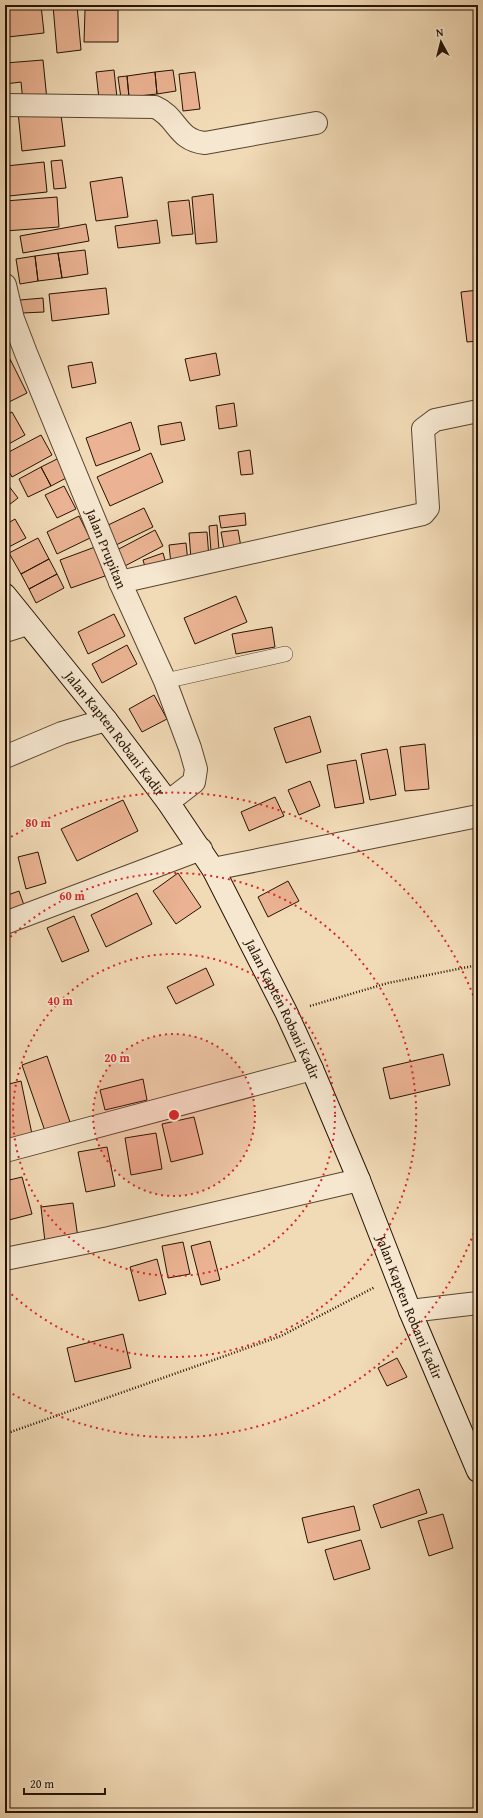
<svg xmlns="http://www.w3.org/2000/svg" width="483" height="1818" font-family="'Gentium Book Plus',serif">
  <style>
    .building { fill: #ebb393; stroke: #251302 }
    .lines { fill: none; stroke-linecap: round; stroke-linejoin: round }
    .service-casing { stroke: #58452f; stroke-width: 16 }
    .minor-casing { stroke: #58452f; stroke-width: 24 }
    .secondary-casing { stroke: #251302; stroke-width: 24 }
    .path { stroke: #251302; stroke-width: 2.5; stroke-dasharray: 1 2; stroke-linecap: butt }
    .service { stroke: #f6e7d0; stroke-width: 15 }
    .minor { stroke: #f6e7d0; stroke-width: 22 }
    .secondary { stroke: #f6e7d0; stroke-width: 22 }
    .ring { fill: none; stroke: #d62828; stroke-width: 2; stroke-dasharray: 2 4 }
    .labels { text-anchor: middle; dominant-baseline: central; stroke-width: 3.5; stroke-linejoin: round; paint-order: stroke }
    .street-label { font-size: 14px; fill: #251302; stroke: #f6e7d0 }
    .centre { fill: #d62828; stroke: #f6e7d0; stroke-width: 2 }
    .ring-label { font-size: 12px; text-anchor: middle; font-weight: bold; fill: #d62828; stroke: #f6e7d0; stroke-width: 3.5; stroke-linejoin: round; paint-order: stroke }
  </style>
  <rect width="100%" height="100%" fill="#f1dab6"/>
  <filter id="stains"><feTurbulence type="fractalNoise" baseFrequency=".005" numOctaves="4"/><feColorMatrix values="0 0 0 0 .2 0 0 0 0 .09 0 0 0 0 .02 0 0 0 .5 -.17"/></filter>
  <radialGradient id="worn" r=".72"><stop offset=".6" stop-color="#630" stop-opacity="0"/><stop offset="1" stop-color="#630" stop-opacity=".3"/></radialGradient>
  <!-- building -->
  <path class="building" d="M41 5 44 33 8 37 6 8Z
    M53 5H77L81 50 57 53Z
    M85 10H118V42H84Z
    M43 60 47 100 23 102 21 82 5 84V63Z
    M114 70 117 98 99 99 96 72Z
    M173 70 176 91 157 94 155 72Z
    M155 72 157 94 129 97 127 76Z
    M195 72 200 109 183 111 179 74Z
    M127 76 129 97 121 98 118 77Z
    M60 107 65 146 22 151 18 112Z
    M62 160 66 188 54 189 51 161Z
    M44 162 47 192 9 196 6 166Z
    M122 177 128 217 96 221 90 182Z
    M213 194 217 242 196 244 192 197Z
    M57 197 59 227 5 231V201Z
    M189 200 193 234 172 236 168 202Z
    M157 220 160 243 118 248 115 226Z
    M86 224 89 241 23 253 20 236Z
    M85 250 88 274 62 278 58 253Z
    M58 253 62 278 38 281 35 256Z
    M35 256 38 281 20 284 16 259Z
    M106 288 109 314 52 321 49 294Z
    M478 290V341L467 342 461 292Z
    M43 298 44 312 22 313 20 300Z
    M5 349 11 361 5 364Z
    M216 353 220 375 190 381 185 359Z
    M11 361 27 393 5 404V364Z
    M92 362 96 383 72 388 68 366Z
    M234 403 237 426 219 429 216 406Z
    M12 412 25 435 5 446V416Z
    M131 422 140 450 96 466 86 438Z
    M181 422 185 440 161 445 158 426Z
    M41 435 52 455 12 477 5 464V454Z
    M250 450 253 474 241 475 238 452Z
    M151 453 163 482 110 506 97 477Z
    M59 458 68 477 51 486 41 467Z
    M41 467 51 486 28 497 19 479Z
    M5 481 18 498 5 508Z
    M64 486 76 509 57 518 45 495Z
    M144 508 153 527 116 545 106 526Z
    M245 513 246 525 221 528 219 516Z
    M79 516 90 538 57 554 47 532Z
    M15 519 26 538 5 549V525Z
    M217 525 219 550 211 551 209 526Z
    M155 530 163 546 123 567 115 551Z
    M238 530 241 547 224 549 221 532Z
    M207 532 209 558 191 559 189 533Z
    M38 538 49 559 21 574 9 553Z
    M186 543 188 562 171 564 169 545Z
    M95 547 105 576 71 588 60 560Z
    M163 553 167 567 147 574 143 560Z
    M49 559 57 574 29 589 21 574Z
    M57 574 64 588 36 603 29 589Z
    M236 596 247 622 195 644 184 618Z
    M114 614 125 636 88 654 78 632Z
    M272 627 275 647 236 654 232 634Z
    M127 645 137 664 102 683 92 664Z
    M154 695 167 719 142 732 129 709Z
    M310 716 321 752 286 763 274 728Z
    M425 744 429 789 405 791 400 747Z
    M387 749 396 795 370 800 361 754Z
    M356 760 364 803 335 808 327 765Z
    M310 781 320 806 299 815 288 790Z
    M275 797 284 816 249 831 241 812Z
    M123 800 138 831 77 861 61 829Z
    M38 852 46 883 26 889 18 857Z
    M178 873 201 907 176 924 153 891Z
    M288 881 299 901 268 917 258 897Z
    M19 891 25 908 5 916V896Z
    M137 893 152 924 106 947 91 915Z
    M74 916 89 951 62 962 47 928Z
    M206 968 214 985 176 1004 167 987Z
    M443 1054 450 1085 390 1099 383 1068Z
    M47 1056 70 1122 45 1131 22 1065Z
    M143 1079 147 1100 105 1110 100 1090Z
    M21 1081 33 1139 5 1145V1085Z
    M194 1117 203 1154 171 1162 162 1124Z
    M156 1133 162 1169 131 1175 125 1138Z
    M107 1147 115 1186 86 1192 78 1152Z
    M22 1177 32 1214 5 1221V1181Z
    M73 1203 78 1238 45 1242 41 1207Z
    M210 1241 220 1280 201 1285 191 1246Z
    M183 1242 190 1274 168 1278 162 1246Z
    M157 1259 166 1294 139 1301 130 1267Z
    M123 1334 131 1368 75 1382 67 1348Z
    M397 1358 407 1377 387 1386 378 1368Z
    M419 1489 427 1513 381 1528 373 1505Z
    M354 1506 360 1530 308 1543 302 1518Z
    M443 1514 453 1548 429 1556 418 1521Z
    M361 1540 370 1569 334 1580 325 1550Z"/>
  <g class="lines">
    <defs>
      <path id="service" d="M165 681 285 654"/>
      <g id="minor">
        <path d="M5 105 155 107C178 117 176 140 205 143L316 123"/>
        <path id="s1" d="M5 285 13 319 26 353 120 582 165 681 190 748 196 769 194 782 168 802"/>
        <path d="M120 582 423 514 428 508 423 429 435 420 478 411"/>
        <path d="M5 631 27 624"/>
        <path d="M5 757 62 733 106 720"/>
        <path d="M213 869 478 816"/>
        <path d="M5 923 201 849"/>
        <path d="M5 1151 312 1069"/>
        <path d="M5 1259 109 1238 359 1180"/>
        <path d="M410 1311 478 1303"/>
      </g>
      <g id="secondary">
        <path id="s2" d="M5 595 106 720 168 802 213 869 286 1012 312 1069 359 1180 410 1311 478 1471"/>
      </g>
    </defs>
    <!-- service casing -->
    <use href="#service" class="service-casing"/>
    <!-- minor casing -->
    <use href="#minor" class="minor-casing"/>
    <!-- secondary casing -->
    <use href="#secondary" class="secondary-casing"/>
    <!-- path -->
    <path class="path" d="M310 1006 388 983 478 965
      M5 1434 281 1336 375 1287"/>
    <!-- service -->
    <use href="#service" class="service"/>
    <!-- minor -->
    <use href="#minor" class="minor"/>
    <!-- secondary -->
    <use href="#secondary" class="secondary"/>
  </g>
  <!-- distance rings -->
  <circle cx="174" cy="1115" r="81" fill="#d62828" fill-opacity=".12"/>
  <g class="ring">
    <circle cx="174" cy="1115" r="81"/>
    <circle cx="174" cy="1115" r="161"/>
    <path d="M6 941A242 242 0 1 1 6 1289"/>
    <path d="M478 1222A322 322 0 0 1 6 1390M6 840A322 322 0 0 1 478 1008"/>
  </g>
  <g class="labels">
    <!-- street labels -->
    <g class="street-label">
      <text stroke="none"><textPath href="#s1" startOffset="283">Jalan Prupitan</textPath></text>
      <text stroke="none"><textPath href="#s2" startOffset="177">Jalan Kapten Robani Kadir</textPath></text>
      <text stroke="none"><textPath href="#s2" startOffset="501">Jalan Kapten Robani Kadir</textPath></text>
      <text stroke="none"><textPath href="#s2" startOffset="825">Jalan Kapten Robani Kadir</textPath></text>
    </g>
  </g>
  <circle cx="174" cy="1115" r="6" class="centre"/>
  <g class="ring-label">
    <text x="38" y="827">80 m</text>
    <text x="72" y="900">60 m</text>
    <text x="60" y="1005">40 m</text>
    <text x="117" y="1062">20 m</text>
  </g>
  <!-- margin -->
  <rect width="483" height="1818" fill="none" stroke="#f1dab6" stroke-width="20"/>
  <rect x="6" y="6" width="471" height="1806" fill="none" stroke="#251302" stroke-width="2"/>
  <rect x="10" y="10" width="463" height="1798" fill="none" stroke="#251302"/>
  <!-- north arrow -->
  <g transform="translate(441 42) rotate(353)" stroke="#f6e7d0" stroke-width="3" paint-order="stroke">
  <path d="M0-3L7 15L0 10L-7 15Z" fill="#251302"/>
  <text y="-6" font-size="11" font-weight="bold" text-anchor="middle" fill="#251302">N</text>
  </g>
  <!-- scale -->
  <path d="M24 1788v6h81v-6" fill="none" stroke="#251302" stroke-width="2"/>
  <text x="30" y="1788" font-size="12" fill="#251302" stroke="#f6e7d0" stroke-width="3" paint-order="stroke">20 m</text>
  <rect width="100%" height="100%" filter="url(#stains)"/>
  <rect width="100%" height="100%" fill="url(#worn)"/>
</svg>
